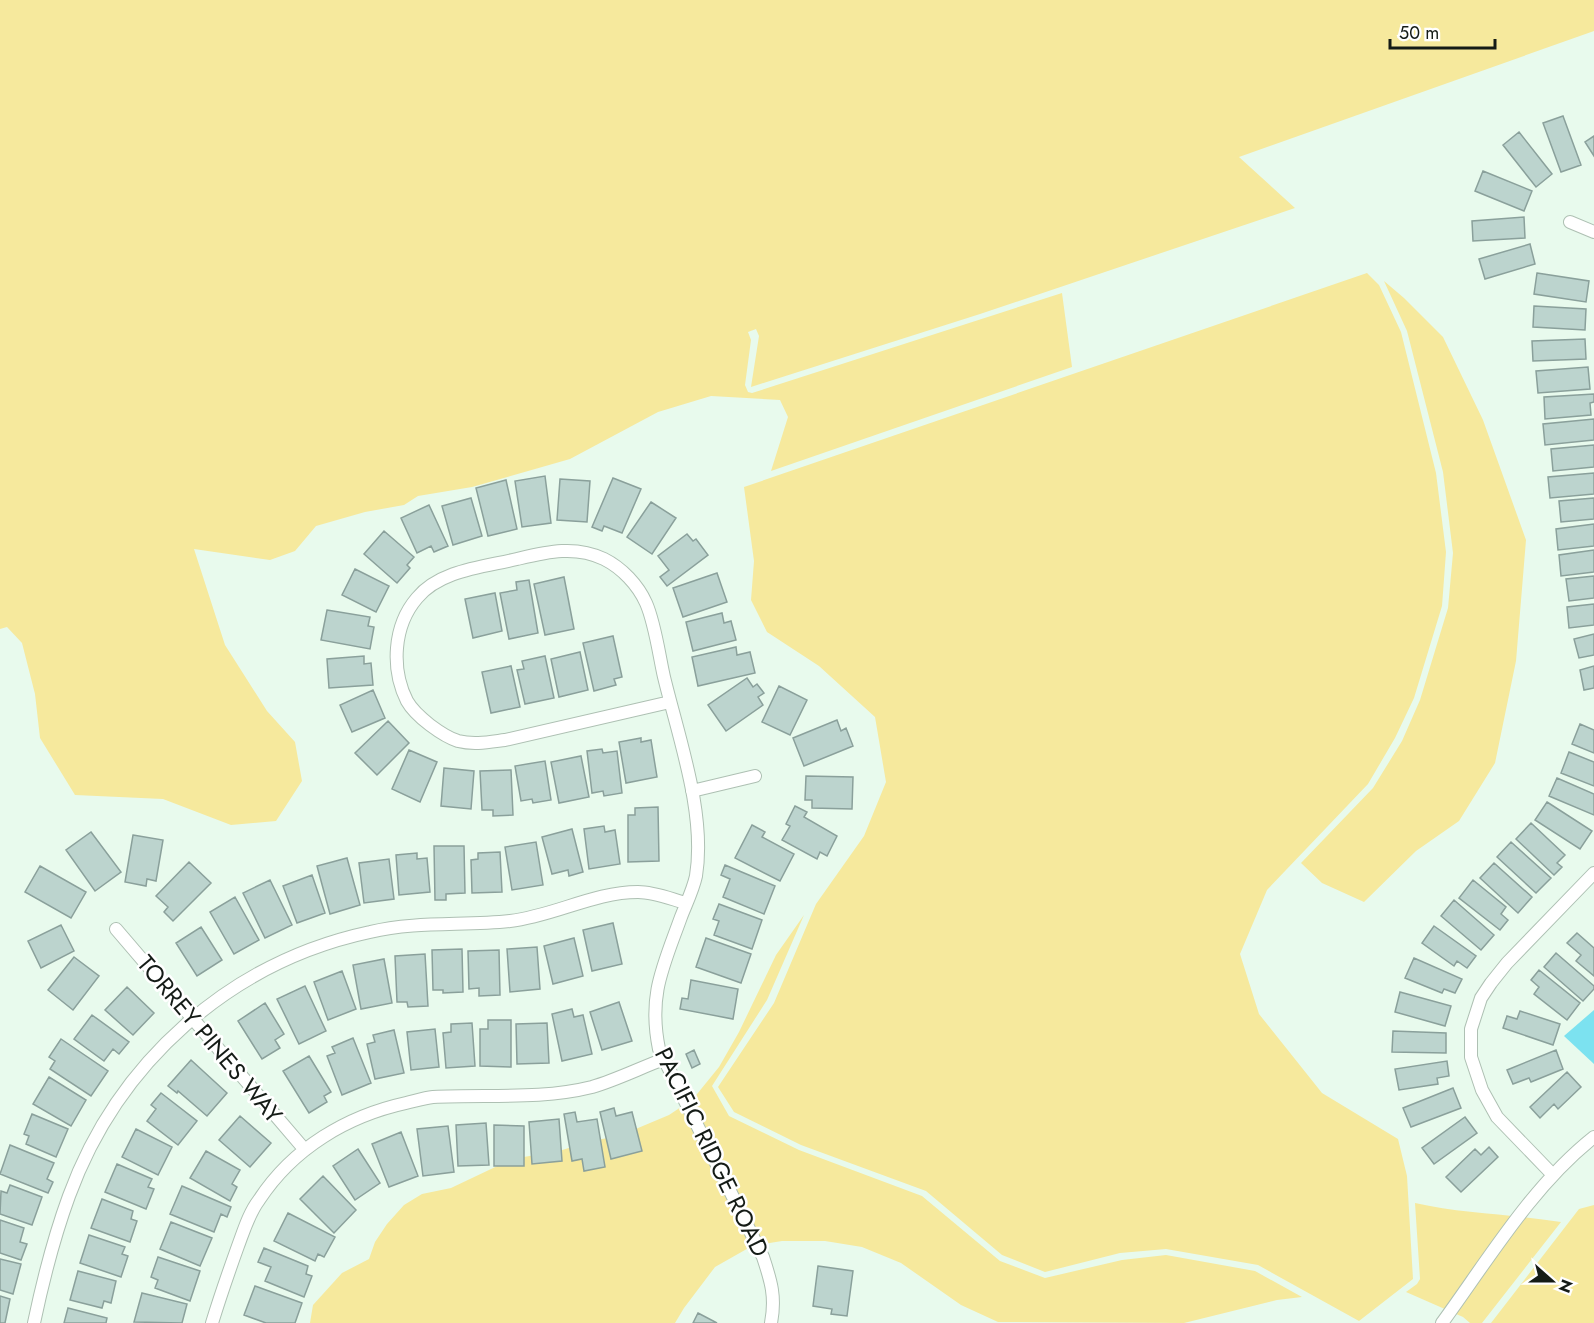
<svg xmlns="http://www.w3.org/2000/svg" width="1594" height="1323" font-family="Jost,sans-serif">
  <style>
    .green { fill: #f6e99d }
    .water { fill: #7ce2f0 }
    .building { fill: #bcd4ce; stroke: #8aa09b; stroke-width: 1.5 }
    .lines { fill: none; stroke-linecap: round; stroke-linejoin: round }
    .minor-casing { stroke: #aec0b3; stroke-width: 14 }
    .minor { stroke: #fff; stroke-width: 12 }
    .labels { text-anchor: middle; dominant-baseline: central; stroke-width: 5; stroke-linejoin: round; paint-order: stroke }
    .street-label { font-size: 24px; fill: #141b16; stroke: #fff }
  </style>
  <rect width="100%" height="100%" fill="#e8faed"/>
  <!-- green -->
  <path class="green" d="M0 0H1594V31L1239 157 1295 208 980 314 751 387 759 336 756 329 748 332 751 340 745 385 748 392 752 393 1062 293 1072 367 771 471 788 417 780 400 711 396 658 412 570 459 472 487 418 496 404 505 365 512 316 526 295 551 270 560 194 549 225 645 267 711 295 742 302 781 276 821 231 825 163 799 75 795 40 738 35 694 22 643 7 627 0 629Z
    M1367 273 1379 285 1401 332 1436 473 1446 552 1442 606 1414 698 1395 738 1368 784 1267 890 1240 954 1259 1014 1322 1093 1398 1139 1407 1176 1413 1279 1359 1321 1258 1265 1166 1249 1120 1253 1045 1272 1002 1255 926 1191 801 1145 734 1112 718 1087 774 1003 816 904 864 836 886 782 875 717 819 666 767 632 751 600 754 561 744 487Z
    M1384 281 1404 298 1443 337 1483 420 1526 540 1516 661 1495 763 1459 821 1416 851 1364 902 1322 883 1301 863 1373 788 1402 741 1420 700 1448 608 1453 553 1443 472 1407 331Z
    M804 915 767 1000 712 1086 729 1116 799 1150 922 1196 1000 1261 1045 1278 1122 1260 1166 1255 1255 1271 1302 1297 1277 1300 1184 1323 998 1322 961 1305 901 1263 862 1247 825 1241H782L752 1246 715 1267 684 1308 675 1323H310L313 1305 342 1273 369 1259 375 1242 387 1224 404 1205 422 1194 451 1188 512 1159 559 1151 591 1141 619 1136 669 1115 693 1099 719 1067 739 1032 776 955Z
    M1415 1203C1463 1214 1513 1214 1561 1222L1482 1323H1470L1463 1317 1406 1292 1417 1284 1420 1279Z
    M1594 1205V1323H1491L1579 1209Z"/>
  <!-- water -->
  <path class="water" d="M1594 1010V1064L1564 1036Z"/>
  <!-- building -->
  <path class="building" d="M1563 116 1581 165 1561 172 1543 123Z
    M1519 132 1552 174 1536 187 1503 145Z
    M1594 136V156L1585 142Z
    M1483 171 1532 191 1524 211 1475 191Z
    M1524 217 1525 238 1473 241 1472 221Z
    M1530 244 1535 264 1485 279 1479 259Z
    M1537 273 1589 281 1586 302 1534 294Z
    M1534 306 1586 309 1585 330 1533 327Z
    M1585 339 1586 359 1533 361 1532 341Z
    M1588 367 1590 389 1538 393 1536 371Z
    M1594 394V402L1590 403 1591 415 1545 419 1544 397Z
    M1594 419V440L1545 445 1543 424Z
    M1594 445V467L1553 471 1551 449Z
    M1594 473V494L1550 498 1548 477Z
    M545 476 551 523 522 527 515 481Z
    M613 478 641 489 622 533 604 526 602 531 592 527Z
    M560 479 590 481 587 522 557 520Z
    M506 480 517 529 488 536 476 488Z
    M471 498 482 536 453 545 442 506Z
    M1594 498V519L1561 522 1559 501Z
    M651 502 676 518 652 554 627 537Z
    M429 505 448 546 434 552 431 546 417 553 401 518Z
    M1594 524V546L1558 550 1556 529Z
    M384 531 414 557 407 565 410 568 397 583 364 554Z
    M687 534 693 541 696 539 708 555 667 586 660 577 669 570 658 556Z
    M1594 550V572L1561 576 1559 555Z
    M355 569 389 586 376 612 342 595Z
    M717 573 727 602 683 617 673 588Z
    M1594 576V598L1569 601 1566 579Z
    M564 577 574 629 545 635 534 584Z
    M529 580 538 633 509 639 500 593 517 590 516 582Z
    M495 593 502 631 473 638 465 599Z
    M1594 604V625L1569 628 1567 607Z
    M327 610 370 617 368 626 374 627 370 649 321 640Z
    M722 613 724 623 731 621 736 640 693 651 686 622Z
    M1594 634V655L1579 658 1574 639Z
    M613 636 622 677 614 679 616 685 594 691 583 643Z
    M736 647 737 655 750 652 755 673 698 686 692 657Z
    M580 652 588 690 559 697 551 659Z
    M364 656V664L371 663 373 685 329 688 327 659Z
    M545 656 554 698 525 704 517 670 524 669 522 661Z
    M511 666 520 707 491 713 482 672Z
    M1594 666V688L1584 690 1580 670Z
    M747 678 753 687 757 684 764 693 758 697 763 705 726 731 708 705Z
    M779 686 807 700 790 735 762 722Z
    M373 690 385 718 352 732 340 705Z
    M837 720 841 731 846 728 853 746 804 766 793 738Z
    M388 721 409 743 377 775 355 753Z
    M1580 724 1594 730V753L1572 744Z
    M641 738V742L651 740 657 777 626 783 619 742Z
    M602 749 603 753 617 751 622 793 604 796 603 791 592 793 587 751Z
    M409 750 437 762 420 802 392 789Z
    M1569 752 1594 762V786L1561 773Z
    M581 756 589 797 559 803 551 762Z
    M545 761 551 800 533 803 532 799 521 801 515 766Z
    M444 768 474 771 471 809 441 806Z
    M511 770 513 815 493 816V810H482L480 771Z
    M806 776 853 777 852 809 812 808V800H805Z
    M1557 778 1594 794V815L1549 796Z
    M1547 802 1592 831 1580 849 1535 820Z
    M795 806 807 812 804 817 837 836 827 856 820 852 817 859 782 840 790 826 786 824Z
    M658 807 659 861 628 862V815H635V808Z
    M1531 823 1565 855 1557 863 1562 867 1554 875 1516 839Z
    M752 825 765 832 762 837 794 854 780 881 735 858Z
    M604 826 605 832 615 830 620 864 589 869 584 829Z
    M572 829 583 872 569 876 568 870 552 874 542 837Z
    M91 832 121 872 95 891 66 850Z
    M133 835 163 840 156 881 147 879 146 886 125 882Z
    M536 842 543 885 512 890 505 847Z
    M1511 842 1551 878 1536 893 1497 857Z
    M434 846H464L465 893 446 894V900H435Z
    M500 852 502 892 472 893 471 860 478 859V853Z
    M417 853V859L427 858 430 892 399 895 396 855Z
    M347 858 360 905 330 914 317 866Z
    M389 859 394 899 364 903 359 863Z
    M189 862 211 883 173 921 164 912 168 907 156 896Z
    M1494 863 1532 897 1518 913 1480 878Z
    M725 865 775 886 764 914 723 897 730 879 721 875Z
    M40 866 86 892 71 918 25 892Z
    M312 875 325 913 297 923 283 886Z
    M270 880 292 925 265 938 243 893Z
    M1473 880 1506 907 1501 914 1508 920 1500 930 1459 898Z
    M235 897 259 940 234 954 210 912Z
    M1454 900 1494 935 1481 950 1441 916Z
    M719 904 762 920 752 949 714 935 719 921 713 919Z
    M613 923 622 964 592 971 583 930Z
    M61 925 74 951 41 968 28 941Z
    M1434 926 1476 956 1467 968 1457 961 1454 966 1422 943Z
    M201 927 222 960 197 976 176 943Z
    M1577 933 1594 948V976L1576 961 1581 955 1567 943Z
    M574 938 583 976 553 984 544 946Z
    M706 938 751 954 741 983 696 967Z
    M537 947 540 989 510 992 507 949Z
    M462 949 463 992 443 993V990H433L432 950Z
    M499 950 500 995 479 996V988L469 989 468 951Z
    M1556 953 1594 986V989L1583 1001 1544 967Z
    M425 954 428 1006 408 1007 407 1002H397L395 956Z
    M74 957 99 976 73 1010 48 990Z
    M1414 958 1462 979 1455 993 1444 989 1442 993 1405 978Z
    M384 959 392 1003 361 1009 353 965Z
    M1539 970 1580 1003 1567 1020 1534 994 1539 987 1531 980Z
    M342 971 356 1009 328 1020 314 982Z
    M691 980 738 989 733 1019 680 1009 682 998 688 999Z
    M305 986 326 1031 299 1044 277 999Z
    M127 987 154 1013 133 1035 105 1010Z
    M1400 992 1451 1006 1445 1026 1395 1012Z
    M619 1002 632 1041 602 1050 590 1012Z
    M265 1003 284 1034 275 1040 280 1048 262 1059 238 1021Z
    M572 1009 574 1017 583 1015 592 1054 562 1061 552 1014Z
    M1520 1011 1560 1024 1553 1045 1503 1028 1507 1016 1517 1019Z
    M92 1015 129 1042 119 1054 113 1049 104 1061 74 1039Z
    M488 1020H511V1067L480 1066V1029H488Z
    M472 1023 475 1066 446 1068 443 1033 451 1032V1024Z
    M547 1023 549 1063 517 1064 516 1024Z
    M435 1029 439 1067 411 1070 407 1032Z
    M394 1030 404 1073 375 1079 367 1044 375 1042 373 1035Z
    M1393 1031 1446 1033V1053L1392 1052Z
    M353 1038 371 1083 342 1095 327 1056 335 1053 332 1047Z
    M61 1039 108 1071 91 1096 50 1069 55 1061 49 1057Z
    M694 1050 700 1064 692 1068 686 1054Z
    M1556 1050 1563 1069 1531 1082 1529 1078 1513 1084 1507 1070Z
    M309 1056 331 1092 324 1096 327 1102 309 1113 283 1071Z
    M191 1060 227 1093 207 1116 178 1091 177 1093 168 1086Z
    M1447 1061 1449 1076 1437 1078 1438 1084 1399 1090 1395 1069Z
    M1567 1072 1581 1087 1558 1109 1554 1104 1540 1118 1530 1107Z
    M49 1077 86 1100 71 1126 33 1104Z
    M1453 1088 1461 1108 1411 1127 1403 1108Z
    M161 1093 197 1121 178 1145 147 1121 156 1109 151 1105Z
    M614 1108 616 1116 632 1112 642 1151 611 1159 600 1112Z
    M575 1112 577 1122 597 1119 605 1167 584 1171 582 1159 572 1161 564 1114Z
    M32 1114 68 1129 56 1157 26 1144 29 1136 24 1134Z
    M240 1116 271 1143 250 1167 219 1140Z
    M1465 1117 1477 1133 1434 1164 1422 1148Z
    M559 1119 562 1161 532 1164 529 1122Z
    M486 1123 489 1165 458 1166 456 1125Z
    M494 1125 524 1126V1166H494Z
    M448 1126 454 1172 423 1176 417 1129Z
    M136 1129 172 1147 158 1175 122 1157Z
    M401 1132 418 1176 389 1187 372 1144Z
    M10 1145 54 1163 47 1179 53 1182 48 1193 0 1174Z
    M1489 1147 1498 1157 1461 1192 1446 1177 1475 1149 1481 1155Z
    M358 1149 380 1183 355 1200 333 1166Z
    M206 1151 240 1170 232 1184 237 1187 230 1201 190 1178Z
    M117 1164 152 1179 148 1187 154 1189 146 1209 105 1192Z
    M323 1176 356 1210 334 1233 300 1199Z
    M10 1185 42 1197 32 1225 0 1214 1 1191 7 1193Z
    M182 1186 231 1207 227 1217 221 1214 214 1232 170 1214Z
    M102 1199 133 1211 131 1219 137 1221 130 1242 91 1228Z
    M288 1213 335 1237 324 1257 318 1254 315 1261 274 1241Z
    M0 1220 24 1228 20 1242 27 1244 21 1260 0 1253Z
    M171 1222 212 1238 200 1266 160 1249Z
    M89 1235 125 1247 122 1254 128 1256 121 1277 80 1263Z
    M264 1248 308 1266 306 1274 312 1276 304 1297 265 1281 271 1267 258 1262Z
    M158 1257 200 1271 190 1301 155 1288 158 1280 151 1277Z
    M0 1259 21 1264 13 1294 0 1290Z
    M818 1266 853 1271 847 1316 831 1314 832 1309 813 1306Z
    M78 1271 116 1281 111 1303 104 1301 102 1308 70 1300Z
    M255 1286 302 1303 295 1323H266L244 1315Z
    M142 1293 187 1304 182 1323 134 1322Z
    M0 1296 10 1299 5 1323H0Z
    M68 1308 107 1318 106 1323H64Z
    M698 1313 717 1323H693Z"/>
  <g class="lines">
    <defs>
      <path id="minor" d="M1570 222 1594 232
        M670 702 505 740C489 742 474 745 458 741 448 738 438 731 430 725 421 718 412 710 407 701 391 669 393 626 417 598 440 570 484 567 517 559 547 552 575 545 604 559 622 568 638 585 646 603 655 623 659 655 664 677 679 739 706 814 696 876 693 890 686 904 681 917 663 967 648 995 659 1049L763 1257C771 1281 776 1297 771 1323
        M692 791 755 776
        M116 929 305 1150
        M1553 1175 1497 1117 1482 1090 1471 1057V1029L1481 998 1491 983 1507 963 1594 873
        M34 1323C43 1280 54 1237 69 1196 118 1062 230 962 370 932 416 921 463 926 510 921 554 916 594 892 638 892 654 892 671 899 686 903
        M212 1323C220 1297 229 1271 238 1246 244 1230 249 1213 259 1200 293 1148 347 1116 406 1103 415 1101 424 1098 433 1097 486 1094 540 1100 592 1087 616 1080 640 1068 664 1059
        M1442 1323C1488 1260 1532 1186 1594 1137"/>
    </defs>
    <!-- minor casing -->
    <use href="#minor" class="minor-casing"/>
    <!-- minor -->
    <use href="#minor" class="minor"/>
  </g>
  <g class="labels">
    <!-- street labels -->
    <g class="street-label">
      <text transform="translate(210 1039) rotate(50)">TORREY PINES WAY</text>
      <text transform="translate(712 1152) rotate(64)">PACIFIC RIDGE ROAD</text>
    </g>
  </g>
  <!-- north arrow -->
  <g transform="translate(1552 1281) rotate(111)" stroke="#ffffff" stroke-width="4.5" paint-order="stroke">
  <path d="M0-4.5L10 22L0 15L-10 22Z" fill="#141b16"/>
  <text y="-9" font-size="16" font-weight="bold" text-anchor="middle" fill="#141b16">N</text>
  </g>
  <!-- scale -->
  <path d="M1390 39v9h105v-9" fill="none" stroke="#141b16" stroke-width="3"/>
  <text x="1399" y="39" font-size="18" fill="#141b16" stroke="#ffffff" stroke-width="4.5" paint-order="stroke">50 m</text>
</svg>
